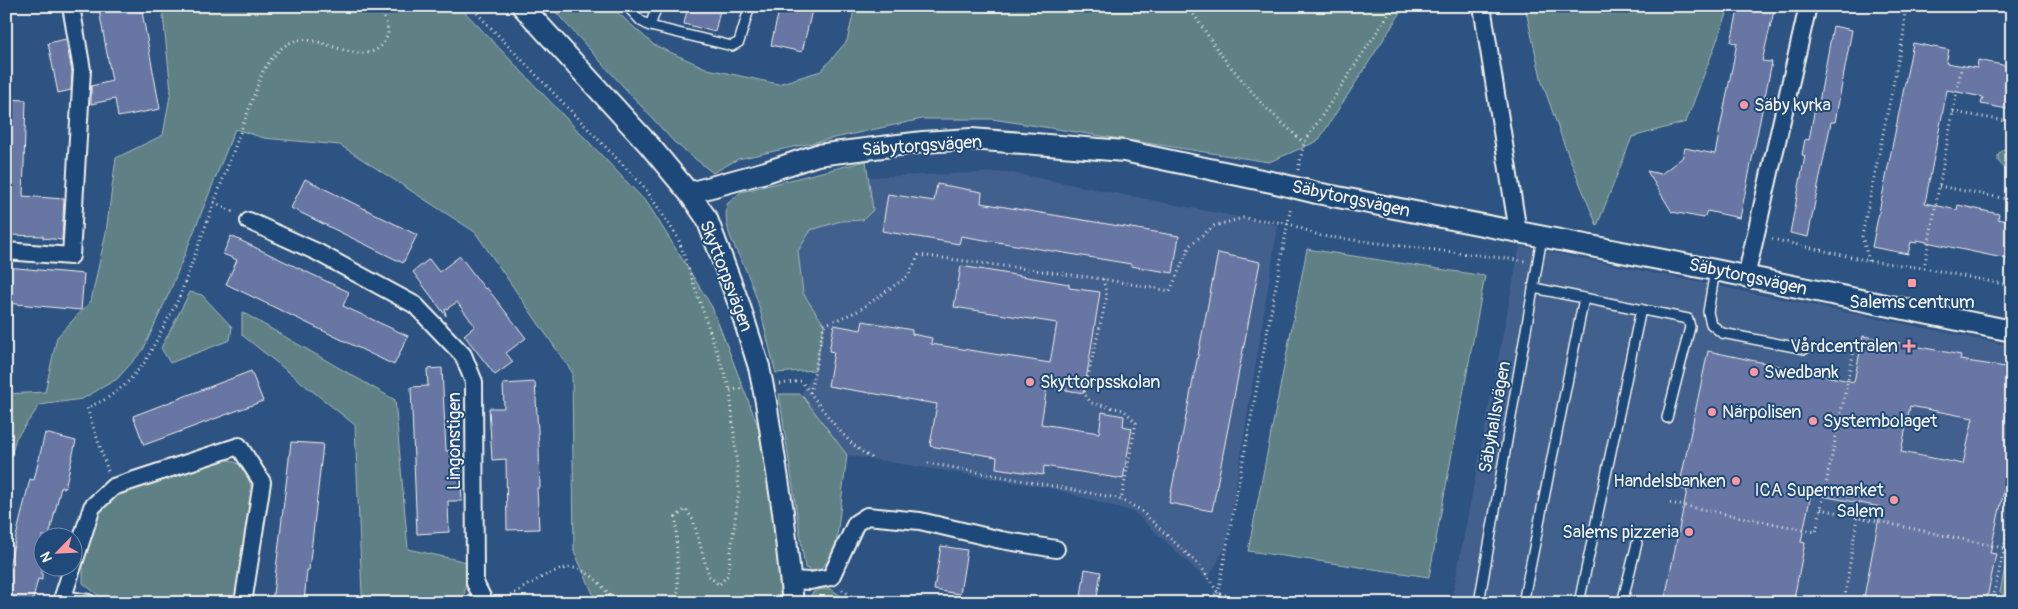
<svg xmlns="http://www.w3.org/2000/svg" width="2018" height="609" font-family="Pangolin,sans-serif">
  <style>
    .built { fill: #42618e }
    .green { fill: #5e8186; stroke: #a9b9b7 }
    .building { fill: #6776a4; stroke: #f4f1e8; fill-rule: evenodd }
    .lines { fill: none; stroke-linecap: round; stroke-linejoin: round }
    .service-casing { stroke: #f4f1e8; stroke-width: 12 }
    .minor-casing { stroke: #f4f1e8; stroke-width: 20 }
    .tertiary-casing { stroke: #f4f1e8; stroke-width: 24 }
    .path { stroke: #f4f1e8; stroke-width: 3; stroke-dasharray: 1 4; stroke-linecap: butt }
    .service { stroke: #1f4a7a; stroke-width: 9 }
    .minor { stroke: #1f4a7a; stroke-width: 16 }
    .tertiary { stroke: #1f4a7a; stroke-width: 20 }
    .tertiary-bridge-casing { stroke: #f4f1e8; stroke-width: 24; stroke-linecap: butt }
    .tertiary-bridge { stroke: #1f4a7a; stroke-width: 20 }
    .poi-dot { fill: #ff9aa2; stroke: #1f4a7a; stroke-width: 2 }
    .labels { text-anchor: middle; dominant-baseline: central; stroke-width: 4; stroke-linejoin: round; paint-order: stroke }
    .poi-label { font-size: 18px; fill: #f4f1e8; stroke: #1f4a7a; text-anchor: start }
    .street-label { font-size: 18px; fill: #f4f1e8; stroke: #1f4a7a }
  </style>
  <rect width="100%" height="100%" fill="#2d5382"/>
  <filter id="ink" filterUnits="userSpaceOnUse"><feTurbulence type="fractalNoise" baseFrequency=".02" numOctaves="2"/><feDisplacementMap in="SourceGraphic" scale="10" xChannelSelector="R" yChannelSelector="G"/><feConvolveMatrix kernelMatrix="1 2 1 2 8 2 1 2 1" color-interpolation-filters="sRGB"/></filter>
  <g filter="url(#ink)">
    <!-- built -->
    <path class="built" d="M1007 172 1278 225 1226 547 1207 580 1134 512 1051 488 847 455 801 394 815 370 824 325 803 293 798 251 811 230 841 221 864 220 873 210 868 177Z
      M1520 246 2012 346V535L1998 603H1451Z"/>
    <!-- green -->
    <path class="green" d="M162 6H459L648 204 712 307 758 426 774 524 781 603H597L574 551 572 372 475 232 340 145 264 138 235 129 170 291 143 350 117 379 82 399 40 405 16 438 6 473V394L45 392 57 337 91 301 106 232 116 158 163 135 171 90Z
      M550 6H614L618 13 654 45 708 69 778 84 821 71 847 41 855 6H1405L1318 141 1269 162 992 119H922L738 159 713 173 674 142Z
      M1526 6H1730L1686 122 1632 137 1597 226 1564 144 1542 82 1526 11Z
      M2005 148H2012L2011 169H2005L1998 161V155Z
      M866 161 873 210 863 220 841 221 811 230 798 251 803 293 824 325 815 370 776 373C767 342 762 309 750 280 740 253 722 234 727 204L741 192Z
      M1307 249 1485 276 1429 577 1248 551Z
      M190 292 202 295 232 327 230 340 170 363 161 348Z
      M242 312 395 400 408 549 467 562 465 592 460 603H352L362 595 355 425 242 335Z
      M779 394H801L847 455 835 553 817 573 805 568Z
      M216 459C241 459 246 468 252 490L238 595 234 603H140L100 597 83 583V566L100 507 116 496Z
      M2012 535V601L2000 592Z
      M820 589H831L851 603H808L812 593Z"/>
    <!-- building -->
    <path class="building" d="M119 6H141L160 109 118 117 115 99 91 104V86L112 81 99 10Z
      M688 6H721L715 32 684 24Z
      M780 6H813L802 52 771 45Z
      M1739 6 1774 11 1762 61 1772 62 1740 218 1707 211 1704 218 1672 212 1647 171 1661 174 1682 158 1685 148 1715 154 1737 43 1731 42Z
      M1833 26 1852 30 1835 122H1831L1808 237 1790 233 1805 156 1802 155 1805 139 1809 140 1816 102H1819Z
      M66 39 72 72 71 90 58 93 48 43Z
      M1913 43 1949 50 1946 63 1977 68 1978 60 2012 67V110L1981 104 1983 97 1947 90 1925 203 1957 210 1958 205 1999 214 1998 219 2012 222V260L1917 240V243L1911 242 1908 254 1872 247Z
      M6 99 26 100 23 196 64 199 62 240 43 238V236L6 235Z
      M305 179 417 235 403 263 291 208Z
      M937 184 982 192 981 203 1179 236 1173 273 1131 266V264L961 236 959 244 882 231 888 194 934 201Z
      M231 236 349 292 343 306 408 336 394 365 226 284 237 260 223 254Z
      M1218 253 1260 262 1212 511 1169 503Z
      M460 256 485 289 487 288 526 338 506 353 513 362 495 375 464 335 475 326 457 302 445 310 446 316 413 272 429 259 439 272Z
      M961 266 1069 284V288L1100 292 1084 393 1047 387 1041 424 1099 433 1102 412 1124 416 1123 426 1132 428 1123 479 1044 466 1043 475 996 468 997 457 930 446 937 404 828 386 834 352 829 351 834 325 861 330 863 321 912 330V334L932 338 931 344 1050 363 1057 323 954 307Z
      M6 267 84 274 81 310 6 303Z
      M1863 336 1961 355 1960 360 2012 368V455L1990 553 1996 554 1986 603H1863L1881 507 1811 494 1801 542 1805 543 1793 603H1664L1687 490 1679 488 1708 351 1854 382ZM1910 406 1973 418 1963 464 1901 452Z
      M442 368 446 451 459 450 462 501H448L449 532 417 534 411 387 428 386 427 369Z
      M251 371 263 401 144 445 133 416Z
      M535 382 539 447 540 488H537L539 529 507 530 506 459 492 460 489 408H504L503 384Z
      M45 433 76 441 65 488 61 487 49 536H42V580L38 579 32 603H6V578L30 479 34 480Z
      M291 442 323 444 309 570H307L304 603H272Z
      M941 546 967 550 960 594 934 590Z
      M1085 569 1101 572 1096 603H1080Z"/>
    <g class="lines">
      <defs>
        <path id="service" d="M627 6 641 21 650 26 732 46 739 42 750 6
          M650 26 657 6
          M1715 270 1708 312 1711 324 1722 333 1805 349
          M1534 288 1688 319 1690 327 1667 418
          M1479 603 1542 237
          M1523 603 1584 298
          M1579 603 1641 309
          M1622 603 1637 543"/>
        <path id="minor" d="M1482 6 1518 232
          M249 221 317 252 415 305 463 355 474 382 475 583 485 603
          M6 251 71 256 82 70 71 6
          M1746 277 1808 6
          M791 580 810 581 831 577 856 523 867 516 920 521 1001 540 1056 549
          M62 599 88 603
          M61 603 92 507 113 487 239 446 262 482 243 603"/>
        <path id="tertiary" d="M522 6 650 146 689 193 707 219 739 304 759 367
          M689 193 766 172 817 155 923 142 971 139 1124 151 1276 183
          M1317 193 1715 270 2012 331
          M766 402 783 512 793 603"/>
      </defs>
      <!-- service casing -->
      <use href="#service" class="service-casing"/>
      <!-- minor casing -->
      <use href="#minor" class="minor-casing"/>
      <!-- tertiary casing -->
      <use href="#tertiary" class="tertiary-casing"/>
      <!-- path -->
      <path class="path" d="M470 6 645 188 678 238 730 390 739 489 728 575 719 585 709 576 693 520 686 509 676 517 678 603
        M1188 6 1221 55 1262 104 1304 143
        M1953 112 2012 122
        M1298 170 1304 143 1394 6
        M1939 186 2012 200
        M214 202 235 213
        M1772 239 1869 261 1924 268 2012 286
        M1869 261 1862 236 1904 32 1905 6
        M1924 268 1961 69
        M1103 279 1107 296 1084 393 1091 403 1124 410 1136 423 1121 501
        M780 384 801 381C821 406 845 445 874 459
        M730 390 744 388
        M810 393 824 325 858 311 908 276 919 255 1103 279 1170 291 1190 245 1214 226 1243 218 1287 223 1321 236 1526 261
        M928 463 1117 498 1139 509 1202 568 1218 593 1251 603
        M108 471 87 408 106 399 126 384 145 362 179 298 263 71C272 58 282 42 300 40 324 37 361 66 381 46 384 42 388 37 388 32 388 24 382 14 380 6
        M1670 503 1816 532 1857 336
        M1821 509 2012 550
        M842 590 862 603
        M502 601C518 591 548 571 566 568 587 565 605 588 615 603
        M1202 603 1218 593
        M1221 603 1218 593 1291 206
        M1844 603 1857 517
        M1992 603 2012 511"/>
      <!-- service -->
      <use href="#service" class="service"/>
      <!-- minor -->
      <use href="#minor" class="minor"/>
      <!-- tertiary -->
      <use href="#tertiary" class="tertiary"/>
      <defs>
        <path id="tertiary-bridge" d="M1276 183 1317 193
          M759 367 766 402"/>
      </defs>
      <!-- tertiary-bridge casing -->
      <use href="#tertiary-bridge" class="tertiary-bridge-casing"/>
      <!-- tertiary-bridge -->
      <use href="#tertiary-bridge" class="tertiary-bridge"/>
    </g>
  </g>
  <!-- markers -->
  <g class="poi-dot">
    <circle cx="1744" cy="105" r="5"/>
    <rect x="1907" y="278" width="10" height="10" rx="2.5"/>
    <path d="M1906.5 338.5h5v5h5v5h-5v5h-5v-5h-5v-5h5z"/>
    <circle cx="1754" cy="372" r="5"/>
    <circle cx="1030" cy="382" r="5"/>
    <circle cx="1712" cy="412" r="5"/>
    <circle cx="1813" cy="421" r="5"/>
    <circle cx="1736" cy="481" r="5"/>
    <circle cx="1894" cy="500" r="5"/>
    <circle cx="1689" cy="532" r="5"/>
  </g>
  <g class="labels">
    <!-- poi labels -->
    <g class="poi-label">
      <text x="1754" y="105">Säby kyrka</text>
      <text x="1912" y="302" text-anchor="middle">Salems centrum</text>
      <text x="1898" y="346" text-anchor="end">Vårdcentralen</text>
      <text x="1764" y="372">Swedbank</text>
      <text x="1040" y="382">Skyttorpsskolan</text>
      <text x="1722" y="412">Närpolisen</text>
      <text x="1823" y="421">Systembolaget</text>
      <text x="1726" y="481" text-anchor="end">Handelsbanken</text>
      <text x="1884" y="490" text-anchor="end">ICA Supermarket<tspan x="1884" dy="21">Salem</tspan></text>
      <text x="1679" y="532" text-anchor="end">Salems pizzeria</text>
    </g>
    <!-- street labels -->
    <g class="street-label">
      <text transform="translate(922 146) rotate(-4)">Säbytorgsvägen</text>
      <text transform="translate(1351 199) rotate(12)">Säbytorgsvägen</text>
      <text transform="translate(726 276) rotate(69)">Skyttorpsvägen</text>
      <text transform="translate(1748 277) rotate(12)">Säbytorgsvägen</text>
      <text transform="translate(1495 417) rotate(-80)">Säbyhallsvägen</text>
      <text transform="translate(454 441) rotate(-90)">Lingonstigen</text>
    </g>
  </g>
  <!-- margin -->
  <rect width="2018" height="609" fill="none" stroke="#1f4a7a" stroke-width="25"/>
  <rect x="12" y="12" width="1993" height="584" fill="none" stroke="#f4f1e8" stroke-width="2" filter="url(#ink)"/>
  <!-- north arrow -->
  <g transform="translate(58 552) rotate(246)"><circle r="24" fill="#1f4a7a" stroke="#748da6"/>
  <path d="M0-4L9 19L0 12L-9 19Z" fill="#ff9aa2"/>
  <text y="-8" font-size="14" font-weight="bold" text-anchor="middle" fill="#f4f1e8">N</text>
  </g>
</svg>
